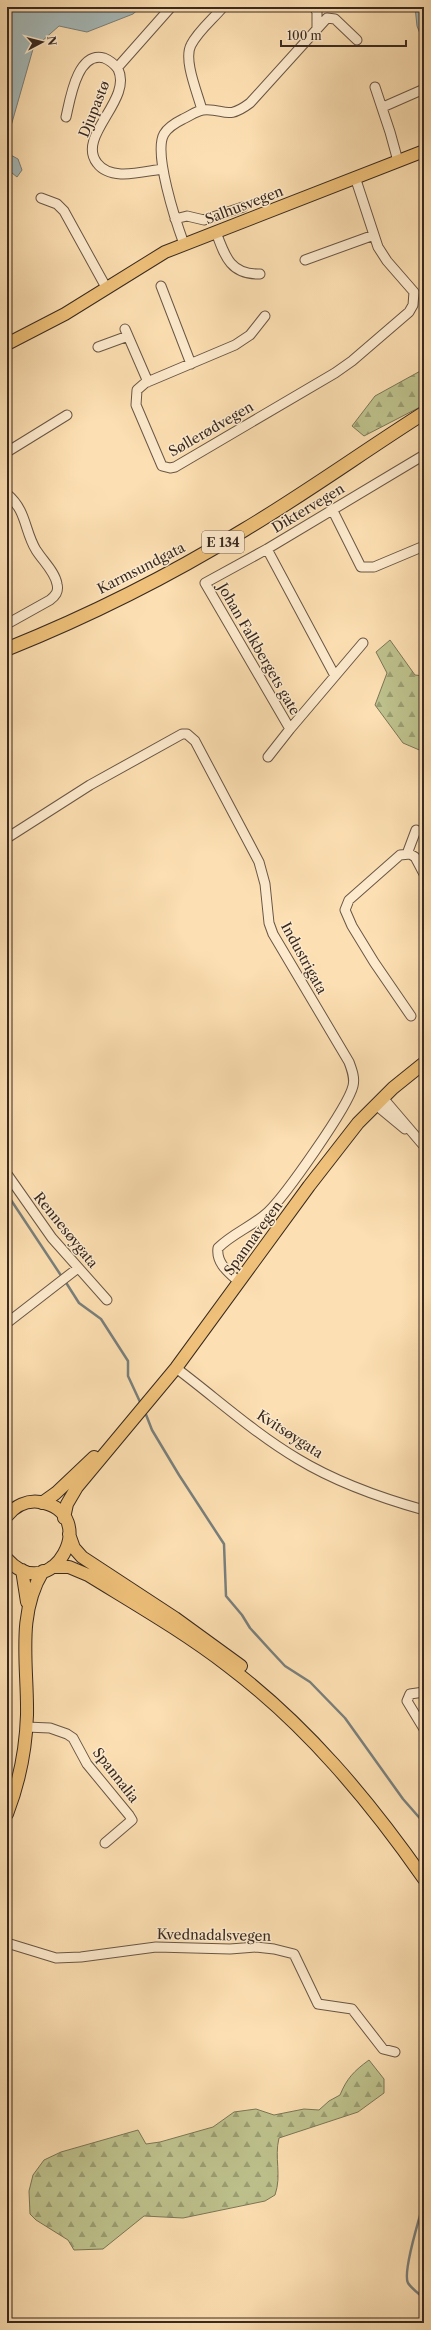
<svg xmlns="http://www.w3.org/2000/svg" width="431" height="2330" font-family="'Libre Caslon Text',serif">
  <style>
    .forest { fill: url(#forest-firs); stroke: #7b7657 }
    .water { fill: #a5b9b8; stroke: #797f7c }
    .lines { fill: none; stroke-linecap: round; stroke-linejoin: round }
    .stream { stroke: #797f7c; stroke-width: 2.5 }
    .minor-casing { stroke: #695645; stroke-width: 11 }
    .major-casing { stroke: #382921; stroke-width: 14 }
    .highway-casing { stroke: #382921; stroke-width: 15 }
    .minor { stroke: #fdeacd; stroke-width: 9 }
    .major { stroke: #eec079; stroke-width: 12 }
    .highway { stroke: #eec079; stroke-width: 13 }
    .labels { text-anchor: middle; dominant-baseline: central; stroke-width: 3; stroke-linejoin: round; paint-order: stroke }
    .shield { fill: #fdeacd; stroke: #736355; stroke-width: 1 }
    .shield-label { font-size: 13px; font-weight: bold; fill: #382921 }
    .street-label { font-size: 14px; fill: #382921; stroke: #fdeacd }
  </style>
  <defs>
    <pattern id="forest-firs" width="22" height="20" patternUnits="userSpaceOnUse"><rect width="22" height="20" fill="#bec28d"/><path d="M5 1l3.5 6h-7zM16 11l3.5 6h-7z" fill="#9b9e73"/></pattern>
  </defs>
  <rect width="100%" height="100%" fill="#fcdfb2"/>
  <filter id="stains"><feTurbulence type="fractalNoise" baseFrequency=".005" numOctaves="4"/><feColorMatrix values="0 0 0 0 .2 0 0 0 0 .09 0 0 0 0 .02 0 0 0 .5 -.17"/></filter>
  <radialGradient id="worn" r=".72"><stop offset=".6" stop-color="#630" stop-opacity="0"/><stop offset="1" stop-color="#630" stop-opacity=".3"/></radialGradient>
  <!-- forest -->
  <path class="forest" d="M424 369V405L364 436 352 426 375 396Z
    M390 640 415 675 424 676V752L403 743 375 705 387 673 376 652Z
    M369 2060 384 2079V2093L358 2112 279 2138C274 2158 282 2175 275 2195L265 2201 183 2218 144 2216 103 2249 74 2250 68 2240 36 2220 30 2214 29 2191 33 2175 44 2160 61 2152 138 2130 146 2144 160 2142 213 2127 234 2112 256 2109 274 2115 304 2109 319 2110 329 2101 340 2095C347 2078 354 2071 369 2060Z"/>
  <!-- water -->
  <path class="water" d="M7 7H141L133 14 87 32 59 26 33 49 7 140Z
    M415 7H424V44L417 26Z
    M7 153 18 159 22 170 17 177 7 169Z"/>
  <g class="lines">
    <!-- stream -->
    <path class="stream" d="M7 1194 62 1277
      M65 1281 79 1303 101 1319 128 1361V1376L141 1404
      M145 1412 152 1430 179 1475 224 1544 226 1596 242 1615 250 1628 271 1651 285 1666 310 1682 345 1718 403 1799 424 1823
      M424 2202C420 2216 402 2272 408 2283 412 2289 419 2294 424 2298"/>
    <defs>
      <path id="minor" d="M314 7 317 12V27
        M117 68 171 7
        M375 87 390 132 398 161
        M383 107 424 89
        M202 110C198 94 183 60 191 45 198 31 213 19 223 7
        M66 117C70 100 77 51 104 58 109 60 115 65 118 69 133 100 76 136 97 163 111 182 144 171 163 169
        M41 198 57 204 64 211 107 289
        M175 219 187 216 204 220 243 207
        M216 232C225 257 231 275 260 274
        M184 244C176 222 153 153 164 134 168 127 177 122 183 119 190 116 196 111 203 110 225 108 226 121 250 103L327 18 335 19 357 40
        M305 260 374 235
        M161 286 191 364
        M265 316 250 335 235 345 145 383 137 390 136 405 162 466 170 468 175 467 335 373 352 361 409 312 413 305 414 292 387 261 378 247 355 177
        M125 329 148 382
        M98 347 128 336
        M7 452 67 415
        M7 494C27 511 24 530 36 550 43 561 55 572 57 584 59 592 55 596 50 600L7 624
        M332 509 361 567H374L424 546
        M267 549 335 676
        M290 729 205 583 267 549 424 455
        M268 757 290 729 363 643
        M7 838 90 785 182 734H187L195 741 259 862 265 884 269 923 273 934 349 1062C352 1070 355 1078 353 1086 348 1107 285 1196 268 1212 253 1226 233 1233 218 1248 216 1263 228 1272 239 1282
        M407 854 416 830
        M411 1016 374 962 352 926 345 910 349 900 400 855 410 854 415 857 424 874
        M383 1098 424 1146
        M376 1105 405 1129
        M7 1174 52 1238 107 1300
        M7 1323 78 1268
        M176 1368C216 1398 254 1433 298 1459 336 1482 381 1498 424 1510
        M424 1692 410 1694 407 1701 424 1729
        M26 1727 50 1728 67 1734 73 1738 87 1764 129 1815 132 1820 105 1843
        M7 1943 56 1958 81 1957 156 1947 230 1949 256 1947 274 1949 294 1954 318 2004 352 2009 383 2049 395 2052"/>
      <path id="major" d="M7 344 65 314 165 252 424 151
        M42 1503 56 1493 94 1457
        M7 1516C15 1506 27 1500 40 1502 103 1513 52 1609 7 1559
        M64 1518 67 1504 77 1487 176 1368 309 1186 358 1123 393 1088 424 1063
        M69 1534 74 1548 82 1557 175 1618 241 1666
        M52 1567H69L88 1575C135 1604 184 1632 228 1666 306 1725 368 1799 424 1879
        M22 1570 27 1602
        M7 1814C19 1783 26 1748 27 1715 28 1666 16 1615 43 1571"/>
      <path id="highway" d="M7 649C89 616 169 576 244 530 306 493 364 451 424 413"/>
    </defs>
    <!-- minor casing -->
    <use href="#minor" class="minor-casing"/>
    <!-- major casing -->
    <use href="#major" class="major-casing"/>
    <!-- highway casing -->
    <use href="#highway" class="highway-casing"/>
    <!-- minor -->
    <use href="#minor" class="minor"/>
    <!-- major -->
    <use href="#major" class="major"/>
    <!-- highway -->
    <use href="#highway" class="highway"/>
  </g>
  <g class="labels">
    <!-- shield labels -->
    <rect class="shield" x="202" y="531" width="42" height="22" rx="3"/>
    <g class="shield-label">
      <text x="223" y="542">E 134</text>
    </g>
    <!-- street labels -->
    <g class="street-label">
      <text transform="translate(94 109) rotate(-68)">Djupastø</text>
      <text transform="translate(244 205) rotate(-21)">Salhusvegen</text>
      <text transform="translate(211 429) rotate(-30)">Søllerødvegen</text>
      <text transform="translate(308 508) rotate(-31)">Diktervegen</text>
      <text transform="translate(141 568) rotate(-27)">Karmsundgata</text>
      <text transform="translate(259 649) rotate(60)">Johan Falkbergets gate</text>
      <text transform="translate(304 958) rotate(61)">Industrigata</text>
      <text transform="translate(66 1230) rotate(51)">Rennesøygata</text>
      <text transform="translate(253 1238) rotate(-54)">Spannavegen</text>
      <text transform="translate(290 1434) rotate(33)">Kvitsøygata</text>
      <text transform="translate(116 1775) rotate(52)">Spannalia</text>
      <text transform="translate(214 1935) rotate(1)">Kvednadalsvegen</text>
    </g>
  </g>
  <!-- margin -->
  <rect width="431" height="2330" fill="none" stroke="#fcdfb2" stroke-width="24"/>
  <rect x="8" y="8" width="415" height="2314" fill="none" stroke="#382921" stroke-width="2"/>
  <rect x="12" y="12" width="407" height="2306" fill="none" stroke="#382921"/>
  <!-- north arrow -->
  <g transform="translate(42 42) rotate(83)" stroke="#fdeacd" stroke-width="3" paint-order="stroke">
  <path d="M0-3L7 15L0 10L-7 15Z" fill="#382921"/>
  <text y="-6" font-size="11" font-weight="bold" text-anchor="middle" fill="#382921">N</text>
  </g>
  <!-- scale -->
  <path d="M281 40v6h125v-6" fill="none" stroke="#382921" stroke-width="2"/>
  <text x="287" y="40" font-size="12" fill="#382921" stroke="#fdeacd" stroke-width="3" paint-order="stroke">100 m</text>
  <rect width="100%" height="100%" filter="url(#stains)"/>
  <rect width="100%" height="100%" fill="url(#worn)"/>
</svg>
